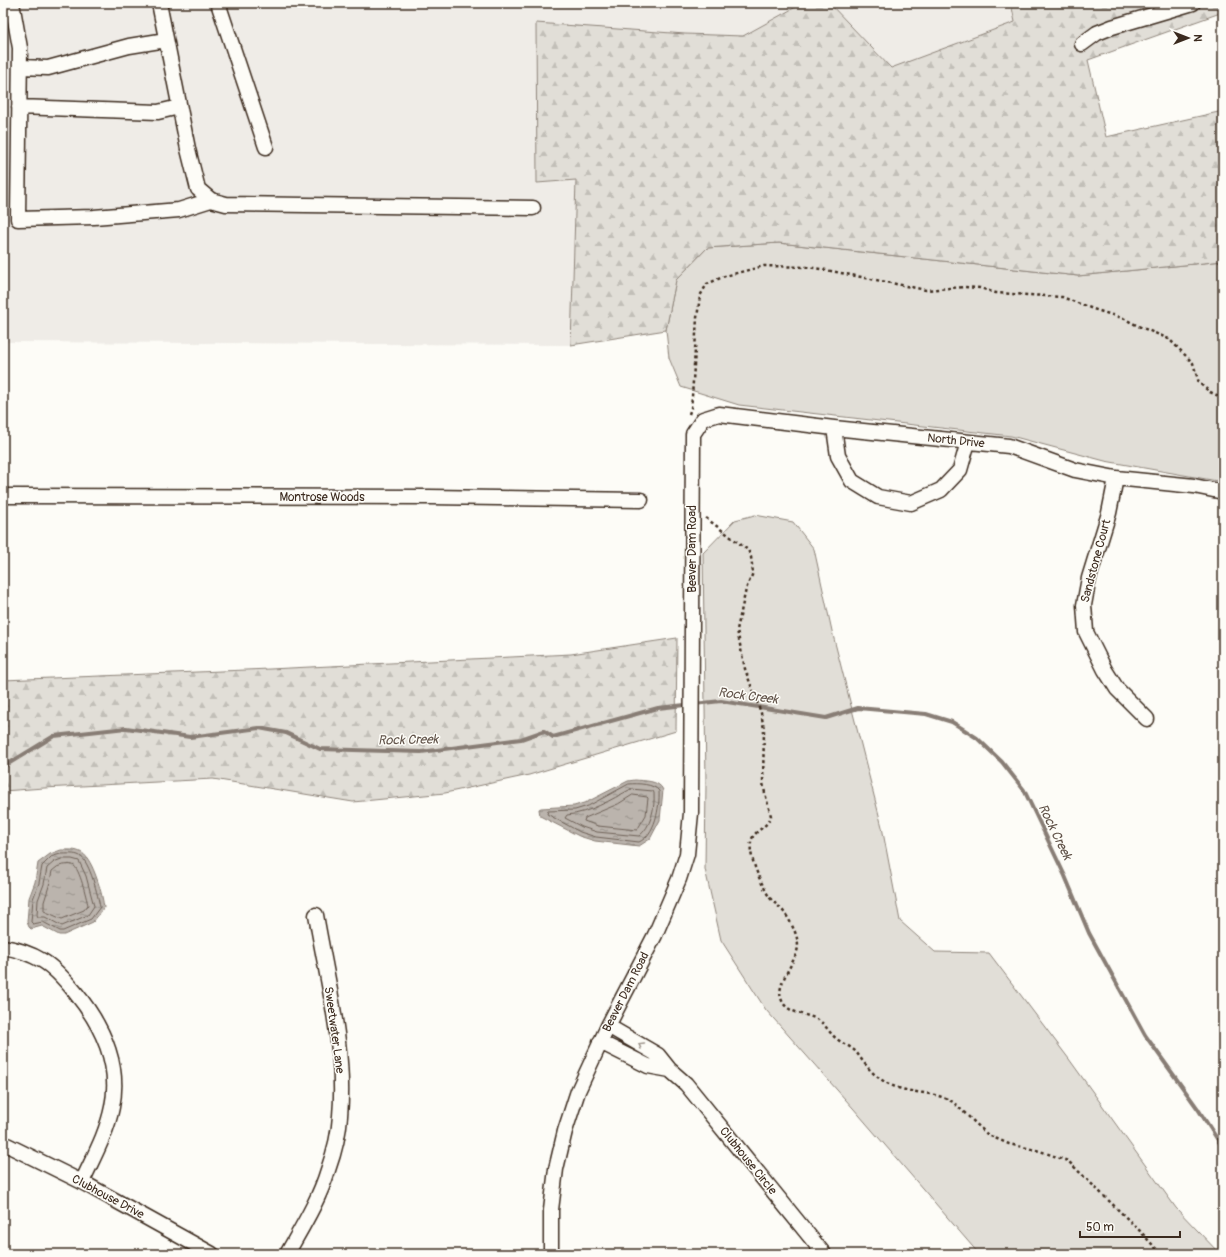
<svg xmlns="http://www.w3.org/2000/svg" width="1226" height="1257" font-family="Pangolin,sans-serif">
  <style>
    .built { fill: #efece7 }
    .green { fill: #e1ded7; stroke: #8e847a }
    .forest { fill: url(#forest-firs); stroke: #8e847a }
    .water { fill: url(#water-ripples); stroke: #887d74 }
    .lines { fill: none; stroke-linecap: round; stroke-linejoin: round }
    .shore { stroke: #6e6157; stroke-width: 1 }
    .stream { stroke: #887d74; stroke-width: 4 }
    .minor-casing { stroke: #3b2a1e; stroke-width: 17 }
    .path { stroke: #3b2a1e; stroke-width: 2.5; stroke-dasharray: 3 3; stroke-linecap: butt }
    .minor { stroke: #fdfcf7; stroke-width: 14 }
    .oneway { stroke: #9c938a }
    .labels { text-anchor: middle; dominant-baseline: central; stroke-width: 3; stroke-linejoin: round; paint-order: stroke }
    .street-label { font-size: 12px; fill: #3b2a1e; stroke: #fdfcf7 }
    .water-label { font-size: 13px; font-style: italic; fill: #615349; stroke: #fdfcf7 }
  </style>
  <defs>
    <pattern id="forest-firs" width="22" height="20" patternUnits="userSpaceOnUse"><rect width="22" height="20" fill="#e1ded7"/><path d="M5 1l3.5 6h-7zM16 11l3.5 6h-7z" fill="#c2bfb8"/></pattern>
    <pattern id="water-ripples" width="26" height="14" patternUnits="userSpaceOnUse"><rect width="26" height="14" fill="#bbb4ad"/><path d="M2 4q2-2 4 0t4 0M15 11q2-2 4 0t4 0" fill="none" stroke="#99938c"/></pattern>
  </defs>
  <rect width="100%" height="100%" fill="#fdfcf7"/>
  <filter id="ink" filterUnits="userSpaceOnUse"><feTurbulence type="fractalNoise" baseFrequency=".025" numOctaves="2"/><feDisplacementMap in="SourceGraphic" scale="8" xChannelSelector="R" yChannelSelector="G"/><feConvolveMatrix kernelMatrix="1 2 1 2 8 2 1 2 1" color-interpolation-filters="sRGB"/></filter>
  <g filter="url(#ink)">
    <!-- built -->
    <path class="built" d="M3 3H803L743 36 685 34 537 183 576 180 571 345 3 342Z
      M829 3H1011L1015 22 891 68Z"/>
    <!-- green -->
    <path class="green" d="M779 243 1078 276 1223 261V482L1105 461 1011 436 739 405 681 387 669 358 666 330 676 280 707 248Z
      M755 515 793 522 814 549 832 631 882 827 900 921 935 952 989 953 1069 1059 1176 1208 1220 1254H979L853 1108 766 1010 721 940 705 869 706 783 703 553 735 520Z"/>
    <!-- forest -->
    <path class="forest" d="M803 3H829L891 68 1015 22 1011 3H1223V12L1088 60 1106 137 1223 111V261L1078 276 779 243 707 248 676 280 666 330 571 345 576 180 537 183 536 23 685 34 743 36Z
      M677 638 676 731 529 775 445 793 353 802 213 779 44 788 3 791V680L270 669 571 654Z"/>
    <!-- water -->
    <path class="water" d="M635 780C644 781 659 780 663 790L660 820 650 839 639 846 595 841 579 836 540 816 539 809 541 808 574 806 587 802 628 781Z
      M61 850C68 850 76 849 82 853 93 859 103 896 104 908L93 922 64 935H59L42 926 31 929 29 927 27 922 29 898 35 882 38 863 50 854Z"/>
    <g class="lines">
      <!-- shore -->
      <path class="shore" d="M629 784C638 783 654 784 659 791 660 807 655 835 639 842L596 837 580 832 547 814 548 811 575 810 588 806Z
        M631 789 653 791 654 793C655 808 651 827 639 836L597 832 582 827 565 818 567 815C590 813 610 800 631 789Z
        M633 795 647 797 648 798 646 815 637 830 598 826 584 821 585 818 618 804Z
        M61 854C67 854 75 853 80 856 90 862 98 896 100 907L91 919 63 931H60L43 922 33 924 31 922 33 899 39 883 42 866 51 857Z
        M62 859H72L79 861 86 876 94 906 88 915 62 926 45 917H38L37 915 38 900 44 884 47 868 54 862Z
        M63 865C66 865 70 864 73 865 80 869 86 897 88 905L84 910 62 919 44 911V902L49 886 52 871 57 867Z"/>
      <!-- stream -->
      <path class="stream" d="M3 767 54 736 126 728 190 737 259 728 286 733 320 749 421 752 521 739 544 731 553 737 658 708 721 701 826 718 858 708 926 714 952 722 977 738 1002 762 1024 790 1065 876 1089 933 1145 1035 1198 1109 1223 1148"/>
      <defs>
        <path id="minor" d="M12 3 20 48 18 219 94 217 179 210 211 200
          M159 3 188 149 198 189 211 200 226 204 533 208
          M218 3 266 147
          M1082 44 1097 33 1112 27 1193 3
          M20 67 48 68 129 46 166 40
          M19 107 158 112 179 107
          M834 428 838 456 852 481 878 497 911 503 941 490 960 470 968 442
          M1116 478 1109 513 1089 578 1084 605 1086 632 1105 670 1117 689 1147 719
          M3 496 430 497 641 500
          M3 947C17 949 31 954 43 961 55 968 66 981 75 992 102 1025 121 1064 112 1107 107 1133 93 1158 82 1182
          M608 1026 658 1055 670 1070 686 1084 824 1254
          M600 1042 648 1066 670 1070
          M3 1143 82 1182 212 1254
          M287 1254C302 1227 319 1200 328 1170 334 1153 339 1134 340 1116 346 1051 327 980 316 915
          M551 1254V1210L556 1169 565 1131 578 1091 608 1026 655 935 679 879 687 854 691 813 693 434 703 419 719 414 834 428 1009 446 1075 470 1116 478 1194 486 1223 492"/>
      </defs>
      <!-- minor casing -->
      <use href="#minor" class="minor-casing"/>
      <!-- path -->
      <path class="path" d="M689 414 691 408 692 397 697 318 700 296 707 284 725 276 764 266 807 267 821 269 926 290 964 287 980 288 996 293 1062 297 1093 309 1125 319 1138 326 1169 339 1193 363 1199 383 1210 392 1223 398
        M706 518 748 550 751 557 753 573 746 589 737 630 745 669 761 713 764 729 763 783 765 793 771 816C768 828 753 830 751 842 748 856 762 886 770 898 774 903 779 906 783 911 788 917 792 925 795 932 797 937 798 942 798 947 796 962 776 983 781 998 786 1016 809 1012 821 1022 827 1027 831 1035 837 1039 843 1044 850 1046 855 1051 859 1055 862 1061 866 1065 872 1073 880 1080 889 1084 909 1095 933 1090 953 1102L988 1135 1009 1144 1040 1151 1068 1161 1140 1231 1161 1254"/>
      <!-- minor -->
      <use href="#minor" class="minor"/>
    </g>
    <!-- one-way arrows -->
    <defs><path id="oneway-chevron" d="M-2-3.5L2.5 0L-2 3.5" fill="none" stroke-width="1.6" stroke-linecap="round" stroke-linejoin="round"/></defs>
    <use class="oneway" href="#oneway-chevron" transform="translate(641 1045) rotate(-150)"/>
  </g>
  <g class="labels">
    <!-- street labels -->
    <g class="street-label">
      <text transform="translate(956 441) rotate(6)">North Drive</text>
      <text x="322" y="497">Montrose Woods</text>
      <text transform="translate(692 549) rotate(-90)">Beaver Dam Road</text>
      <text transform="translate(1096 561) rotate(-75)">Sandstone Court</text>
      <text transform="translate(626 992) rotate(-63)">Beaver Dam Road</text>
      <text transform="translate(334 1030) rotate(82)">Sweetwater Lane</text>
      <text transform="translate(748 1161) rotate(51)">Clubhouse Circle</text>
      <text transform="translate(108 1197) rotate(28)">Clubhouse Drive</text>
    </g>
    <!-- water labels -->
    <g class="water-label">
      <text transform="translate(748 696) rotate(7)">Rock Creek</text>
      <text transform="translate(408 740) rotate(-1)">Rock Creek</text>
      <text transform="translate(1055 832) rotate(64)">Rock Creek</text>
    </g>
  </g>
  <!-- margin -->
  <rect width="1226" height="1257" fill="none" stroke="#fdfcf7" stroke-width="16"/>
  <rect x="8" y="8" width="1210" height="1241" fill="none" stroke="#3b2a1e" stroke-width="1.5" filter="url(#ink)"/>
  <!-- north arrow -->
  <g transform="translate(1188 38) rotate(90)" stroke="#fdfcf7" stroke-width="3" paint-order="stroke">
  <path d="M0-3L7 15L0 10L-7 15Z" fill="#3b2a1e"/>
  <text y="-6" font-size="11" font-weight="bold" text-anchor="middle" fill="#3b2a1e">N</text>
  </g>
  <!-- scale -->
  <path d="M1080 1231v6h100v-6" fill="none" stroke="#3b2a1e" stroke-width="2"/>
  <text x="1086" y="1231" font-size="12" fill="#3b2a1e" stroke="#fdfcf7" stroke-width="3" paint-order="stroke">50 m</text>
</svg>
